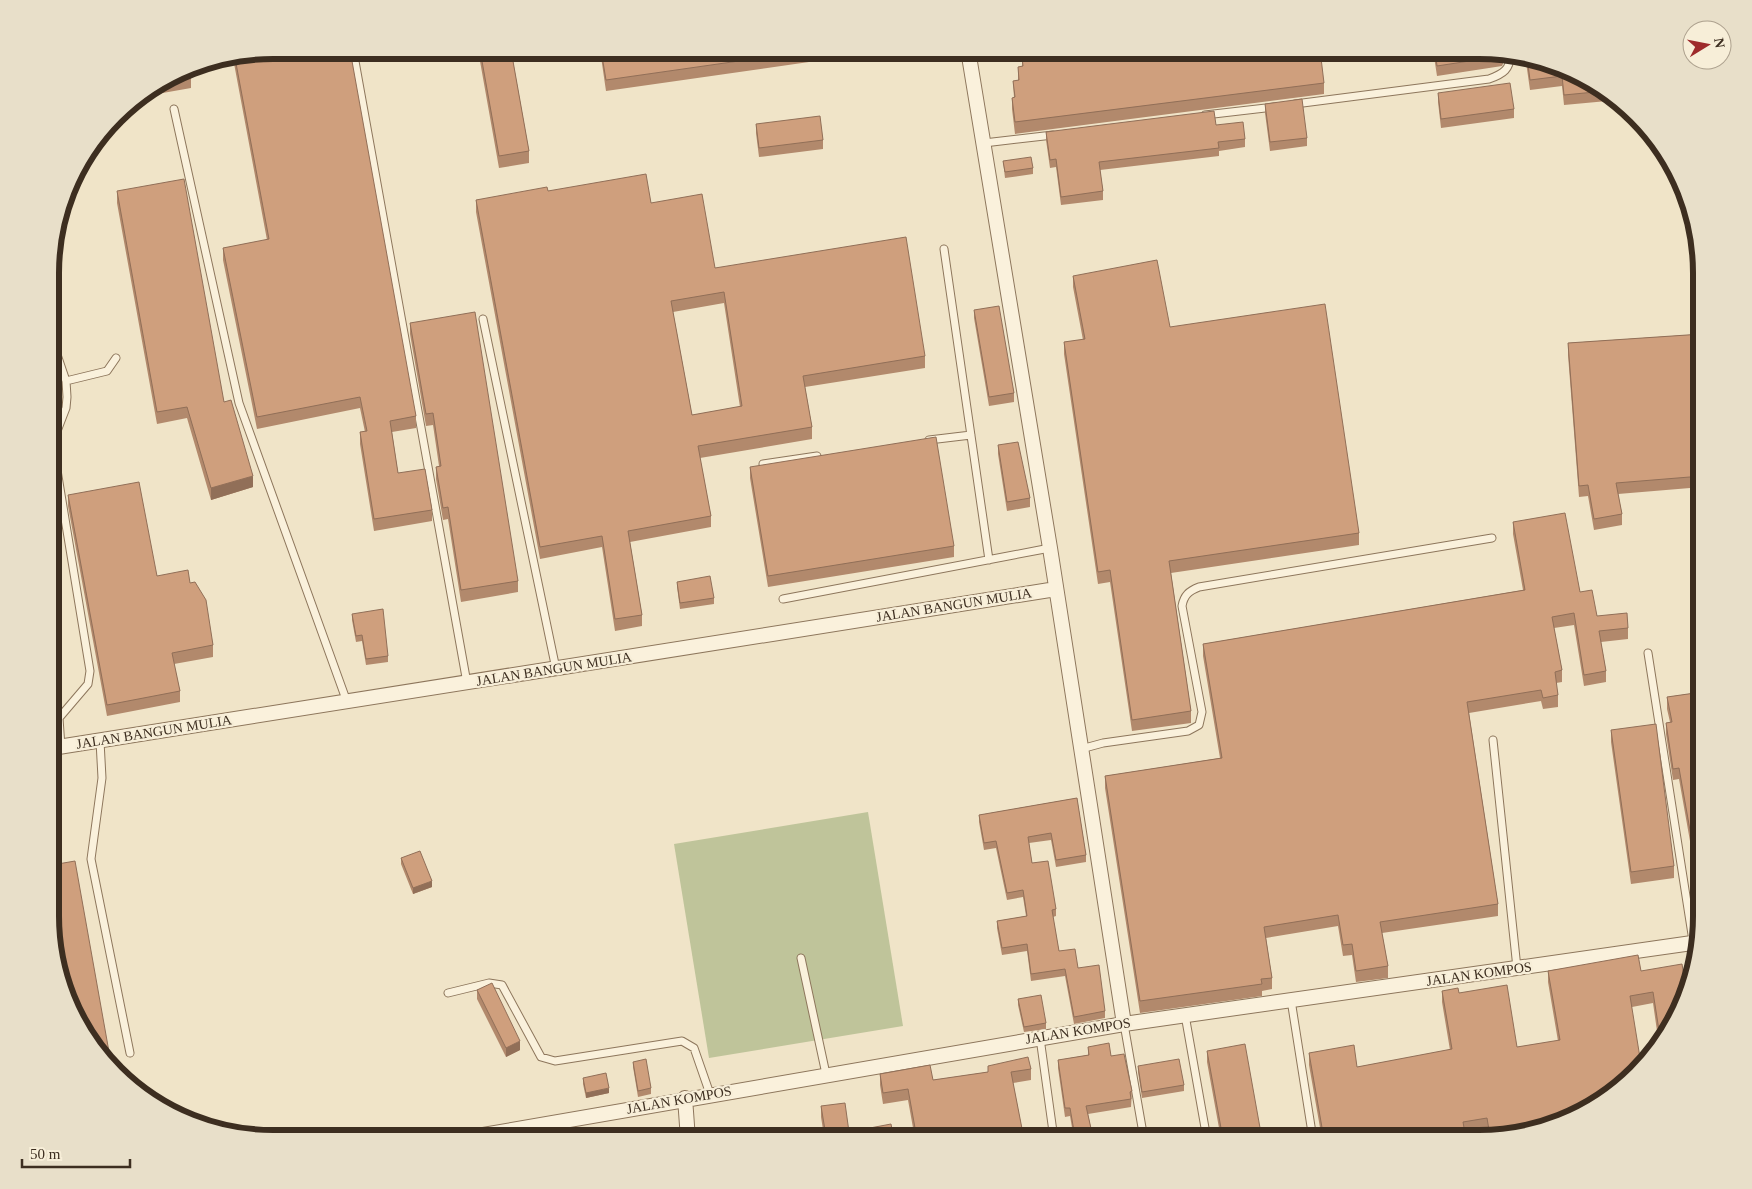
<svg xmlns="http://www.w3.org/2000/svg" width="1752" height="1189" font-family="'Times New Roman',serif">
  <style>
    .cemetery { fill: #bfc49a }
    .lines { fill: none; stroke-linecap: round; stroke-linejoin: round }
    .lane-casing { stroke: #8d765c; stroke-width: 9 }
    .street-casing { stroke: #8d765c; stroke-width: 16 }
    .lane { stroke: #faf1dc; stroke-width: 7 }
    .street { stroke: #faf1dc; stroke-width: 14 }
    .wall { fill: #b2896c; fill-rule: evenodd }
    .shaded-wall { fill: #916f58 }
    .building { fill: #cf9f7d; stroke: #916f58; fill-rule: evenodd }
    .labels { text-anchor: middle; dominant-baseline: central; stroke-width: 4.5; stroke-linejoin: round; paint-order: stroke }
    .street-label { font-size: 14px; fill: #3d2e20; stroke: #f7eed8 }
    .rim { fill: none; stroke: #3d2e20; stroke-width: 6 }
  </style>
  <rect width="100%" height="100%" fill="#f0e4c8"/>
  <!-- cemetery -->
  <path class="cemetery" d="M868 812 903 1026 709 1058 674 844Z"/>
  <g class="lines">
    <defs>
      <path id="lane" d="M353 50 467 683
        M1295 104 1489 79C1503 74 1511 69 1510 54
        M174 109 239 403 347 702
        M1205 115 1274 107
        M984 143 1053 135
        M944 249 989 560
        M483 319 556 669
        M52 340 66 381 67 397 66 408 54 439 56 464 90 671 88 684 59 718 61 747
        M66 381 107 371 116 358
        M929 440 971 435
        M763 464 817 456
        M783 599 1050 548
        M1648 653 1696 960
        M1493 740 1517 968
        M100 741 102 778 91 859 130 1053
        M1081 749 1103 743 1188 731 1199 725 1202 712 1182 606C1184 595 1189 591 1199 587L1492 538
        M801 958 826 1074
        M448 993 489 983 502 985 541 1057 555 1061 682 1041 694 1048 710 1094
        M1291 1000 1313 1139
        M1185 1015 1207 1139
        M1124 1024 1144 1139
        M1040 1038 1054 1139
        M1643 1058 1644 1062"/>
      <path id="street" d="M968 50 1050 548 1124 1024
        M52 748 1056 589
        M685 1098 688 1139
        M460 1139 1124 1024 1699 942"/>
    </defs>
    <!-- lane casing -->
    <use href="#lane" class="lane-casing"/>
    <!-- street casing -->
    <use href="#street" class="street-casing"/>
    <!-- lane -->
    <use href="#lane" class="lane"/>
    <!-- street -->
    <use href="#street" class="street"/>
  </g>
  <!-- wall -->
  <path class="wall" d="M273 50 416 416V428L392 432 398 473 432 510V521L374 531 360 444V432H365L360 408 257 429 223 260V248L267 240 233 58Z
    M478 50H511L529 151V163L499 168Z
    M600 50H809V62L606 91Z
    M1035 50H1308L1309 59 1324 83V94L1015 134 1012 109V98H1014L1013 81 1018 80V67L1022 66V57L1036 55Z
    M1433 50H1493L1505 53 1502 66 1437 76Z
    M1514 55 1551 62 1614 96 1618 100 1564 105 1562 86 1530 90 1526 62 1514 64Z
    M188 67 191 76V88L140 97Z
    M1438 93 1514 109V118L1441 128 1438 102Z
    M1265 104 1307 138V146L1270 151 1265 113Z
    M756 124 823 140V149L759 157 756 133Z
    M1216 125 1245 139V147L1219 151V156L1100 170 1103 191V200L1061 205 1056 167 1050 168 1046 140V132Z
    M1003 161 1033 168V174L1005 178Z
    M117 191 224 402 253 487 211 500 187 418 157 424 117 203Z
    M548 191 651 203 715 268 925 356V368L805 387 812 427V439L700 458 711 516V527L630 542 642 615V626L615 631 602 547 540 559 476 212V200ZM724 303 740 407 692 415 673 312Z
    M1073 276 1170 327 1359 533V545L1171 573 1191 711V723L1132 731 1110 582 1098 584 1064 354V342L1083 340 1073 287Z
    M974 310 1014 393V402L989 406 974 318Z
    M410 323 518 581V592L461 602 448 519 443 520 436 479V467L439 466 433 425 426 426 410 334Z
    M1702 334V487L1618 494 1622 514V525L1594 530 1588 496 1579 497 1568 355V343Z
    M998 445 1030 498V507L1007 511 998 454Z
    M750 467 954 546V557L768 587 750 478Z
    M68 495 157 576 190 583 213 645V657L174 664 180 691V702L107 716 68 506Z
    M1513 522 1580 592 1597 616 1628 628V639L1601 642 1606 671V682L1584 686 1574 625 1554 628 1562 670V682L1556 683 1558 695V707L1543 709 1541 701 1469 713 1498 904V916L1382 933 1388 966V978L1356 982 1352 955 1343 956 1338 926 1266 938 1272 978V989L1262 991V996L1140 1013 1105 788V776L1220 758 1203 656V644L1523 590 1513 534Z
    M677 582 714 598V604L680 609 677 587Z
    M352 614 388 656V662L366 665 362 641 356 642 352 620Z
    M1702 692V909L1679 779 1673 780 1666 734V723L1670 722 1667 709V697Z
    M1611 730 1674 866V878L1631 884 1611 742Z
    M1077 798 1086 855V862L1056 867 1051 840 1029 843 1032 863 1056 909V916L1053 917 1059 951 1078 968 1105 1011V1018L1074 1024 1065 976 1031 981 1027 951 1002 955 997 928V921L1026 916 1023 897 1007 900 996 848 984 850 979 822V815Z
    M401 858 432 887 413 894 401 864Z
    M1548 971H1641L1687 993 1659 1045 1653 1003 1632 1007 1578 1116 1488 1137 1487 1129 1465 1133 1466 1139H1322L1309 1065V1053L1357 1067 1450 1050 1442 1002V991L1459 993 1517 1047 1558 1041 1548 982Z
    M477 990 520 1050 506 1057 477 999Z
    M1018 999 1046 1023V1029L1024 1032 1018 1005Z
    M1088 1047 1111 1056 1132 1091 1131 1107 1088 1114 1092 1133V1139H1074L1070 1116 1065 1117 1058 1068V1060L1088 1055Z
    M1207 1051 1262 1139H1221L1207 1062Z
    M633 1062 651 1088V1094L638 1097 633 1067Z
    M988 1066 1031 1069V1080L1013 1083 1024 1139H915L908 1100 883 1104 880 1085V1074L933 1080 988 1072Z
    M1138 1066 1184 1085V1091L1142 1098 1138 1072Z
    M583 1078 609 1093 586 1098 583 1084Z
    M821 1106 849 1132 894 1139H822V1137L824 1136 821 1117Z"/>
  <!-- shaded-wall -->
  <path class="shaded-wall" d="M1502 52 1505 53 1502 66Z
    M253 476V487L211 500V488Z
    M432 881V887L413 894V888Z
    M520 1041V1050L506 1057V1048Z
    M609 1088V1093L586 1098V1093Z"/>
  <!-- building -->
  <path class="building" d="M273 50H350L416 416 390 421 398 473 425 469 432 510 374 519 360 432 367 431 360 397 257 417 223 248 269 239 235 58Z
    M480 50H511L529 151 499 156Z
    M601 50H809V51L606 80Z
    M1037 50H1308L1309 59 1321 58 1324 83 1015 122 1012 98 1015 97 1013 81 1019 80 1018 67 1023 66 1022 57 1038 55Z
    M1435 50H1493L1502 52V56L1437 66Z
    M1527 57 1551 62 1605 91 1564 95 1562 76 1530 80Z
    M188 67H189L191 76 166 80Z
    M1510 83 1514 109 1441 119 1438 93Z
    M1302 99 1307 138 1270 142 1265 104Z
    M1214 111 1216 125 1243 122 1245 139 1218 142 1219 148 1099 162 1103 191 1061 197 1056 159 1050 160 1046 132Z
    M820 116 823 140 759 148 756 124Z
    M1031 157 1033 168 1005 172 1003 161Z
    M646 174 651 203 702 194 715 268 906 237 925 356 803 376 812 427 698 446 711 516 628 531 642 615 615 619 602 536 540 547 476 200 547 187 548 191ZM724 292 742 406 692 415 671 301Z
    M184 179 224 402 231 400 253 476 211 488 187 407 157 412 117 191Z
    M1157 260 1170 327 1325 304 1359 533 1169 561 1191 711 1132 720 1110 570 1098 572 1064 342 1085 339 1073 276Z
    M999 306 1014 393 989 397 974 310Z
    M475 312 518 581 461 590 448 507 443 508 436 467 441 466 433 413 426 414 410 323Z
    M1702 334V476L1616 483 1622 514 1594 519 1588 485 1579 486 1568 343Z
    M936 437 954 546 768 576 750 467Z
    M1018 442 1030 498 1007 502 998 445Z
    M139 482 157 576 188 570 190 583 195 582 206 600 213 645 172 653 180 691 107 705 68 495Z
    M1565 513 1580 592 1592 590 1597 616 1627 613 1628 628 1599 631 1606 671 1584 675 1574 613 1552 617 1562 670 1555 672 1558 695 1543 698 1541 690 1467 702 1498 904 1380 922 1388 966 1356 971 1352 944 1343 945 1338 915 1264 927 1272 978 1261 979 1262 984 1140 1001 1105 776 1222 758 1203 644 1525 590 1513 522Z
    M710 576 714 598 680 603 677 582Z
    M383 609 388 656 366 659 362 635 356 636 352 614Z
    M1702 692V898L1679 768 1673 769 1666 723 1672 722 1667 697Z
    M1656 724 1674 866 1631 872 1611 730Z
    M1077 798 1086 855 1056 860 1051 833 1028 837 1032 863 1048 861 1056 909 1052 910 1059 951 1075 949 1078 968 1099 965 1105 1011 1074 1017 1065 969 1031 974 1027 944 1002 948 997 921 1027 916 1023 890 1007 893 996 841 984 843 979 815Z
    M420 851 432 881 413 888 401 858Z
    M75 861 111 1063 80 1027 52 945V865Z
    M1638 955 1641 971 1682 964 1687 993 1661 1043 1653 992 1630 996 1641 1064 1578 1116 1490 1136 1487 1118 1463 1122 1466 1139H1324L1309 1053 1354 1045 1357 1067 1452 1049 1442 991 1458 988 1459 993 1507 985 1517 1047 1560 1040 1548 971Z
    M492 983 520 1041 506 1048 477 990Z
    M1041 995 1046 1023 1024 1027 1018 999Z
    M1109 1043 1111 1056 1124 1054 1132 1091 1130 1092 1131 1099 1086 1106 1092 1133 1075 1137 1070 1108H1065L1058 1060 1089 1055 1088 1047Z
    M1245 1044 1262 1139H1223L1207 1051Z
    M1028 1057 1031 1069 1011 1072 1024 1139H917L908 1089 883 1093 880 1074 930 1065 933 1080 988 1072V1066Z
    M646 1059 651 1088 638 1091 633 1062Z
    M1179 1059 1184 1085 1142 1092 1138 1066Z
    M606 1073 609 1088 586 1093 583 1078Z
    M845 1103 849 1132 891 1124 894 1139H823L822 1137 826 1136 821 1106Z
    M1163 1133 1164 1139H1132Z"/>
  <g class="labels">
    <!-- street labels -->
    <g class="street-label">
      <text transform="translate(954 605) rotate(-9)">JALAN BANGUN MULIA</text>
      <text transform="translate(554 669) rotate(-9)">JALAN BANGUN MULIA</text>
      <text transform="translate(154 732) rotate(-9)">JALAN BANGUN MULIA</text>
      <text transform="translate(1479 974) rotate(-8)">JALAN KOMPOS</text>
      <text transform="translate(1078 1031) rotate(-9)">JALAN KOMPOS</text>
      <text transform="translate(679 1100) rotate(-10)">JALAN KOMPOS</text>
    </g>
  </g>
  <!-- crop -->
  <path d="M0 0H1752V1189H0ZM273 59H1479A214 214 0 0 1 1693 273V916A214 214 0 0 1 1479 1130H273A214 214 0 0 1 59 916V273A214 214 0 0 1 273 59Z" fill="#e8dfc9" fill-rule="evenodd"/>
  <path class="rim" d="M273 59H1479A214 214 0 0 1 1693 273V916A214 214 0 0 1 1479 1130H273A214 214 0 0 1 59 916V273A214 214 0 0 1 273 59Z"/>
  <!-- north arrow -->
  <g transform="translate(1707 45) rotate(80)"><circle r="24" fill="#f7eed8" stroke="#ada18e"/>
  <path d="M0-4L9 19L0 12L-9 19Z" fill="#9e2a2b"/>
  <text y="-8" font-size="14" font-weight="bold" text-anchor="middle" fill="#3d2e20">N</text>
  </g>
  <!-- scale -->
  <path d="M22 1159v8h108v-8" fill="none" stroke="#3d2e20" stroke-width="2.5"/>
  <text x="30" y="1159" font-size="15" fill="#3d2e20" stroke="#f7eed8" stroke-width="4" paint-order="stroke">50 m</text>
</svg>
